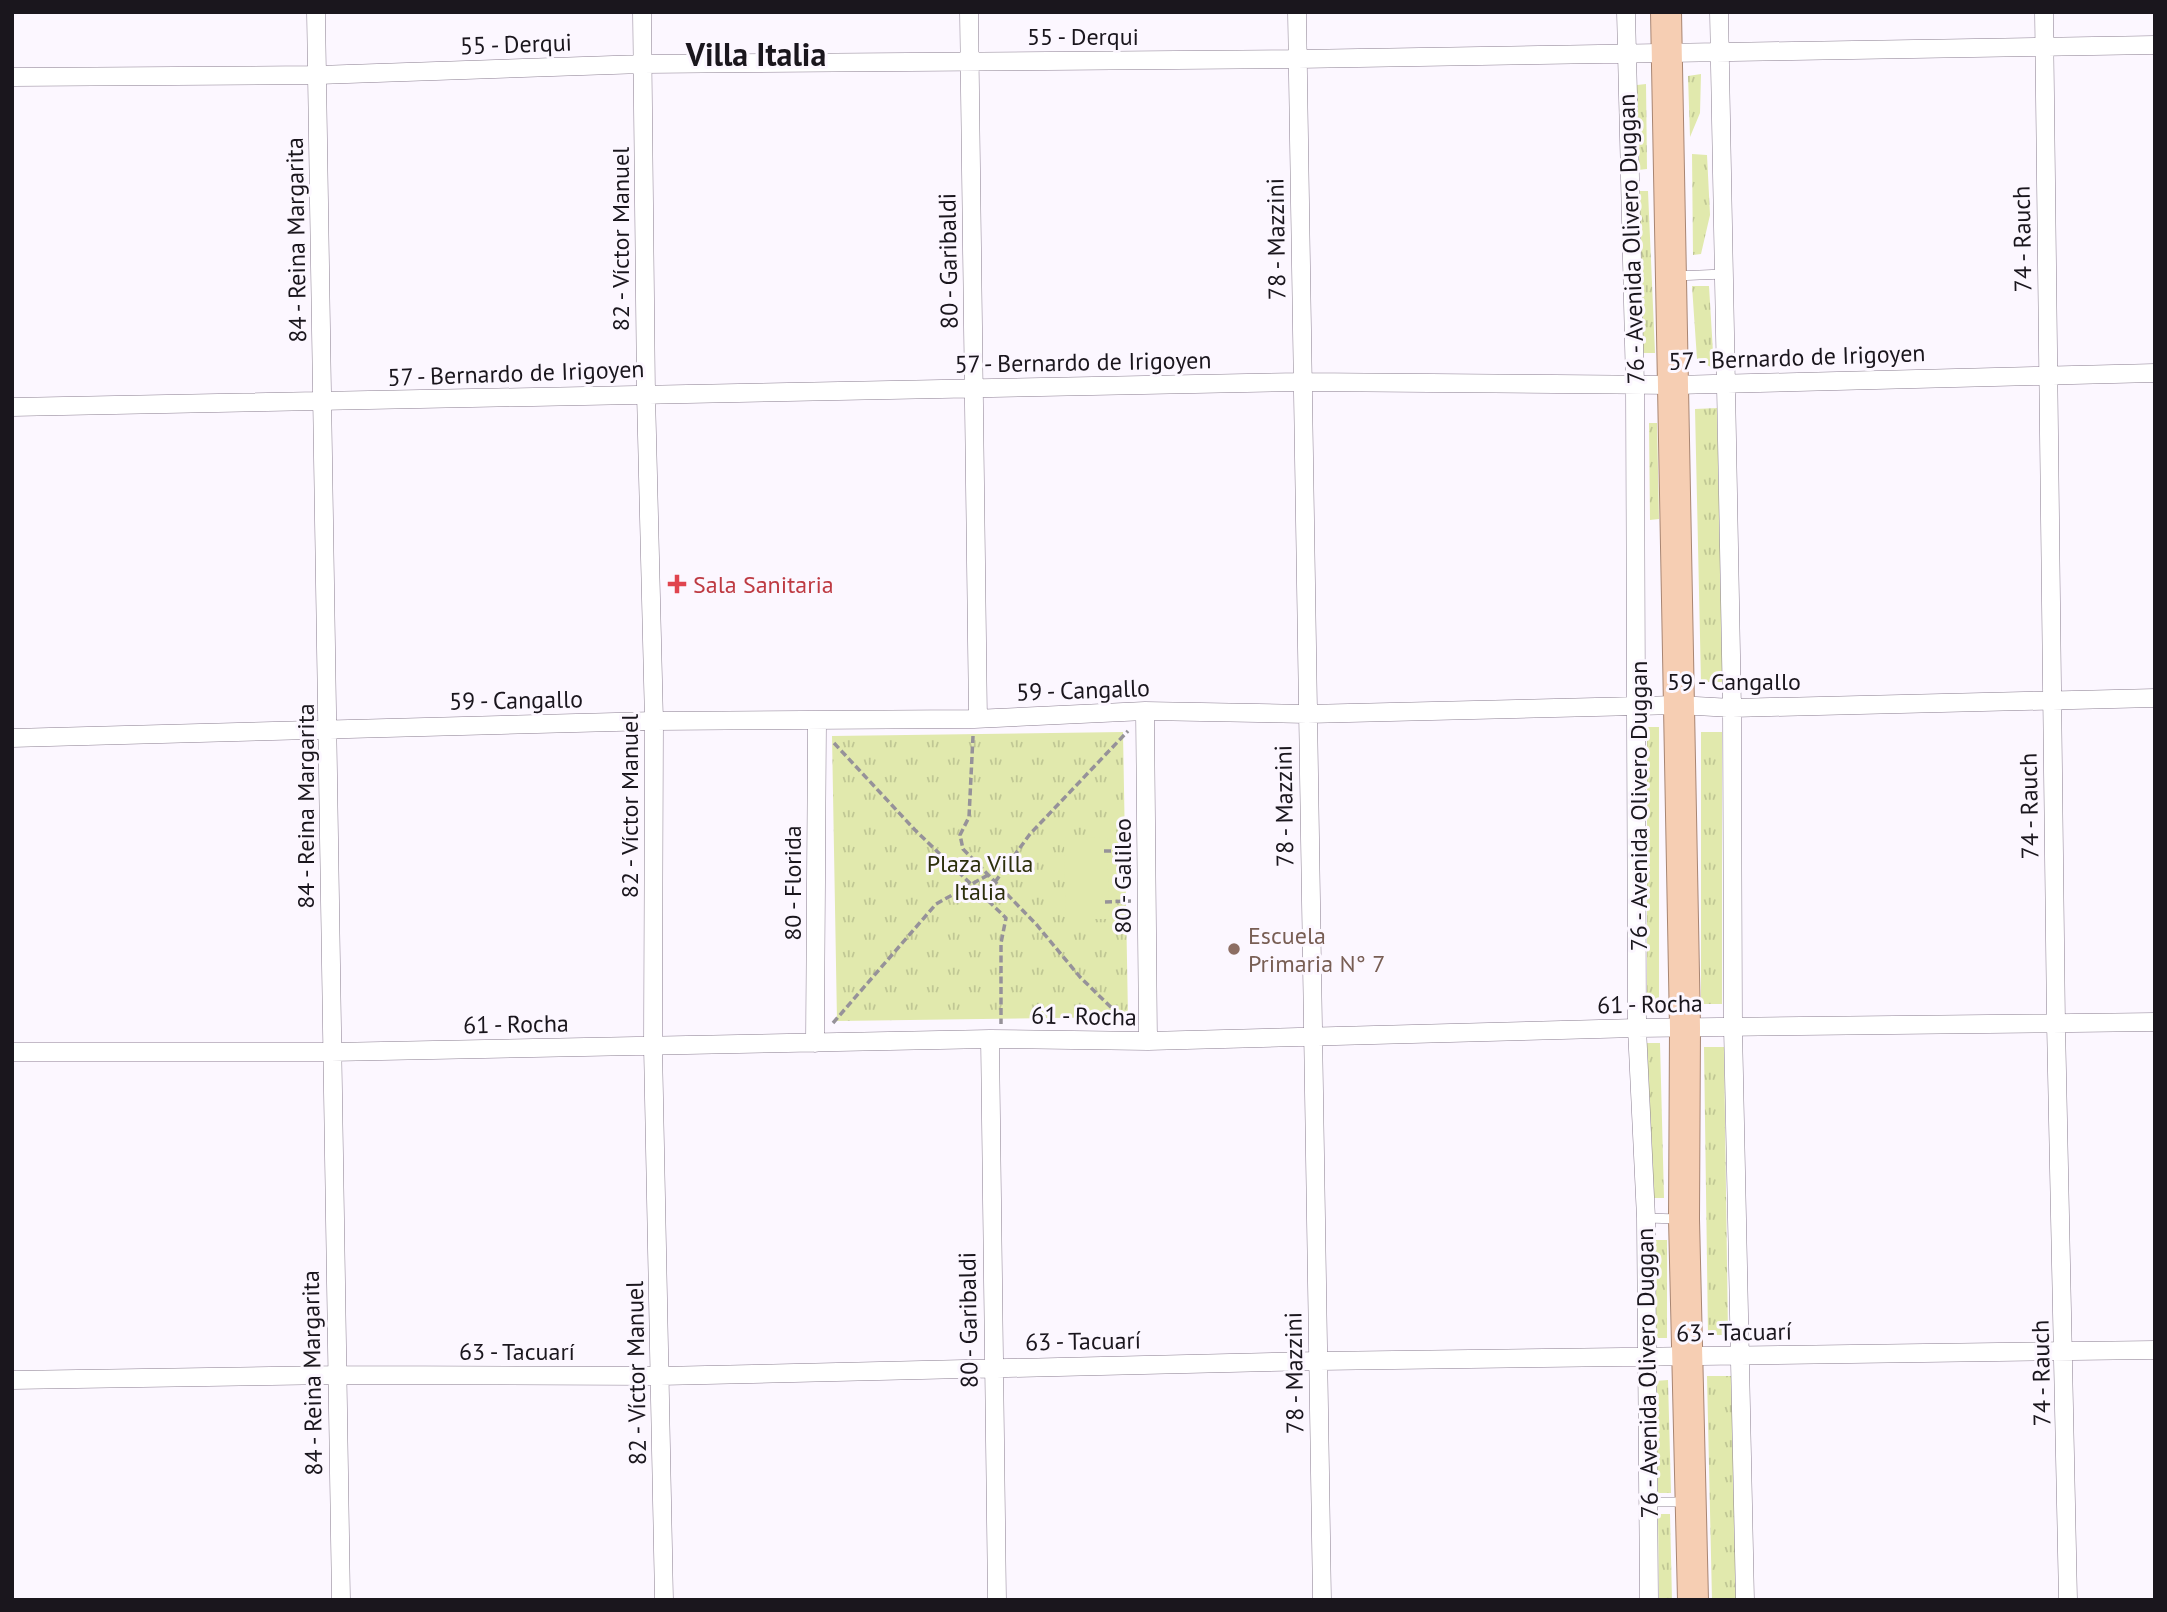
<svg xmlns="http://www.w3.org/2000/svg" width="2167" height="1612" font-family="'PT Sans',sans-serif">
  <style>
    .grass { fill: url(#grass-tufts) }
    .pitch { fill: #e1e9ad }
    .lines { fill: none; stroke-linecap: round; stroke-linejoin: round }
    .service-casing { stroke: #8b7f91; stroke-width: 10 }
    .minor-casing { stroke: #8b7f91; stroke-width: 19 }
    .trunk-casing { stroke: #a88572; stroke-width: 32 }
    .path { stroke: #969299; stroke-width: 3.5; stroke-dasharray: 7 3.5; stroke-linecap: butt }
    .service { stroke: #fff; stroke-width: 9 }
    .minor { stroke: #fff; stroke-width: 18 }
    .trunk { stroke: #f6ceb3; stroke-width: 30 }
    .health-dot { fill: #e0444e; stroke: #fcf7ff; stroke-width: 2.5 }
    .education-dot { fill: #8d6e63; stroke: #fcf7ff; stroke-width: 2.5 }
    .labels { text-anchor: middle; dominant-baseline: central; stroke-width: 6; stroke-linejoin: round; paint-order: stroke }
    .street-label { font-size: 24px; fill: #1a161d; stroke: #fcf7ff }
    .health-label { font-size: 24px; fill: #be3a42; stroke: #fcf7ff; text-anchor: start }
    .park-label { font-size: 24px; fill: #2c2f0c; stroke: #fcf7ff }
    .education-label { font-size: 24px; fill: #785e54; stroke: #fcf7ff; text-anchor: start }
    .district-label { font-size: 32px; font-weight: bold; fill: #1a161d; stroke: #fcf7ff }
  </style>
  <defs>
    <pattern id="grass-tufts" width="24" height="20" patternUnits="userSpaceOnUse" patternTransform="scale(1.75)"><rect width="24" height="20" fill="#e1e9ad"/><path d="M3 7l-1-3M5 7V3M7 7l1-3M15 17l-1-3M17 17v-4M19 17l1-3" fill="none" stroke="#c0c794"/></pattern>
  </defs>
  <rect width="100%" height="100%" fill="#fcf7ff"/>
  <!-- grass -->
  <path class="grass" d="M1701 74 1700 113 1690 137 1688 76Z
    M1646 84 1647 169 1638 170 1637 85Z
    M1692 154 1707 155 1710 215 1701 254 1693 255Z
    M1636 191H1648L1655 353H1643Z
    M1692 286H1709L1714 369 1697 359Z
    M1717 408 1723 682H1701L1695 409Z
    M1649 423H1657L1659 519 1650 520Z
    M1647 727H1659V1004L1647 1005Z
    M1123 732 1128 1017 837 1021 832 736Z
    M1701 732H1722V1004H1701Z
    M1647 1043H1660L1664 1198H1651Z
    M1704 1047H1724L1728 1335H1708Z
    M1654 1240H1667V1338H1655Z
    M1707 1376H1733L1738 1600H1712Z
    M1668 1380 1671 1493H1658L1655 1381Z
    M1658 1514H1670L1672 1600H1659Z"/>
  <!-- pitch -->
  <path class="pitch" d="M1107 837 1109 919H1066L1064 838Z"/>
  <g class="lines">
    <defs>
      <path id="service" d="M1674 276 1725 274
        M1646 1218 1679 1219
        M1648 1502H1688"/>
      <path id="minor" d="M316 12 341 1600
        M642 12 646 394 654 721 653 1047 664 1600
        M969 12 978 719
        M1297 12 1322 1600
        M1626 12 1635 385 1637 1028 1646 1218 1649 1600
        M1719 12 1732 708 1733 1028 1745 1600
        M2044 12 2056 1024 2068 1600
        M12 77 318 75 643 64 1298 59 2155 45
        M12 407 1302 382 1675 385 2155 373
        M1145 711 1148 1041
        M12 738 654 721 974 719 1145 711 1307 714 1678 705 1732 708 2155 698
        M990 1039 997 1600
        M815 1043 817 722
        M12 1052H331L990 1039 1148 1041 1637 1028 2155 1022
        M12 1380 336 1375 660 1376 1319 1361 2155 1350"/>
      <path id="trunk" d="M1666 12 1685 1028 1684 1219 1693 1600"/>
    </defs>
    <!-- service casing -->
    <use href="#service" class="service-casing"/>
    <!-- minor casing -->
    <use href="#minor" class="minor-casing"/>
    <!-- trunk casing -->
    <use href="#trunk" class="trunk-casing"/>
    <!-- path -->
    <path class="path" d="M973 736 969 817 960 835 963 849 1036 924 1080 977 1128 1024
      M834 743 915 830 1006 918 1001 943V1024
      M1104 851H1130
      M995 882 1030 834 1128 731
      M1105 902 1131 901
      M833 1023 936 904 988 875"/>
    <!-- service -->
    <use href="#service" class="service"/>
    <!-- minor -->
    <use href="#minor" class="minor"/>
    <!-- trunk -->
    <use href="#trunk" class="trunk"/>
  </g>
  <!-- markers -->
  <path class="health-dot" d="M673.5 573.5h7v7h7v7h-7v7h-7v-7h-7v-7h7z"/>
  <circle class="education-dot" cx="1234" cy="949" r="7"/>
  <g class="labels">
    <!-- street labels -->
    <g class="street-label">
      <text x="1083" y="36">55 - Derqui</text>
      <text transform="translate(516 44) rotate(-2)">55 - Derqui</text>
      <text transform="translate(620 239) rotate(-90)">82 - Víctor Manuel</text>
      <text transform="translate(1276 239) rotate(-91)">78 - Mazzini</text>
      <text transform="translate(1631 239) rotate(-92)">76 - Avenida Olivero Duggan</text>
      <text transform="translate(2022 239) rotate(-91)">74 - Rauch</text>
      <text transform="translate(296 240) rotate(-91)">84 - Reina Margarita</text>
      <text transform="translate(948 261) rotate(-91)">80 - Garibaldi</text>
      <text transform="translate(1797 357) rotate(-2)">57 - Bernardo de Irigoyen</text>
      <text transform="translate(1083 362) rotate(-1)">57 - Bernardo de Irigoyen</text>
      <text transform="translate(516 373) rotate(-2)">57 - Bernardo de Irigoyen</text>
      <text x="1734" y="681">59 - Cangallo</text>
      <text transform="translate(1083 690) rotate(-2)">59 - Cangallo</text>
      <text transform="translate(516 700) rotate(-1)">59 - Cangallo</text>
      <text transform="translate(305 806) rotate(-90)">84 - Reina Margarita</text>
      <text transform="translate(629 806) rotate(-90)">82 - Víctor Manuel</text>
      <text transform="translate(1284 806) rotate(-91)">78 - Mazzini</text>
      <text transform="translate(1638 806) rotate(-90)">76 - Avenida Olivero Duggan</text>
      <text transform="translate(2029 806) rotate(-91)">74 - Rauch</text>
      <text transform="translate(1122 876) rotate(-90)">80 - Galileo</text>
      <text transform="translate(792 883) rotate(-90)">80 - Florida</text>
      <text transform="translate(1650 1004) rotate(-1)">61 - Rocha</text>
      <text transform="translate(1084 1016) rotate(1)">61 - Rocha</text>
      <text transform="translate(516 1024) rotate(-1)">61 - Rocha</text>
      <text transform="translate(968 1320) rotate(-91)">80 - Garibaldi</text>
      <text transform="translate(1734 1332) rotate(-1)">63 - Tacuarí</text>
      <text transform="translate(1083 1341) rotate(-1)">63 - Tacuarí</text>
      <text x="517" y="1351">63 - Tacuarí</text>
      <text transform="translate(312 1373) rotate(-91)">84 - Reina Margarita</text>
      <text transform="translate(636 1373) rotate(-91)">82 - Víctor Manuel</text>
      <text transform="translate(1294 1373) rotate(-91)">78 - Mazzini</text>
      <text transform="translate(1647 1373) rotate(-91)">76 - Avenida Olivero Duggan</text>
      <text transform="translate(2041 1373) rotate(-91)">74 - Rauch</text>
    </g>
    <!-- health labels -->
    <g class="health-label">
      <text x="693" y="584">Sala Sanitaria</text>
    </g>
    <!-- park labels -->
    <g class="park-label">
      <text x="980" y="863">Plaza Villa<tspan x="980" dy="28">Italia</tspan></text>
    </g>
    <!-- education labels -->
    <g class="education-label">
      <text x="1248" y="935">Escuela<tspan x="1248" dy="28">Primaria N° 7</tspan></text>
    </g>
    <!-- district labels -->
    <g class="district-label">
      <text x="756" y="54">Villa Italia</text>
    </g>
  </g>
  <!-- border -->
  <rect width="2167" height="1612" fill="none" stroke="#1a161d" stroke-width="28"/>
</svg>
